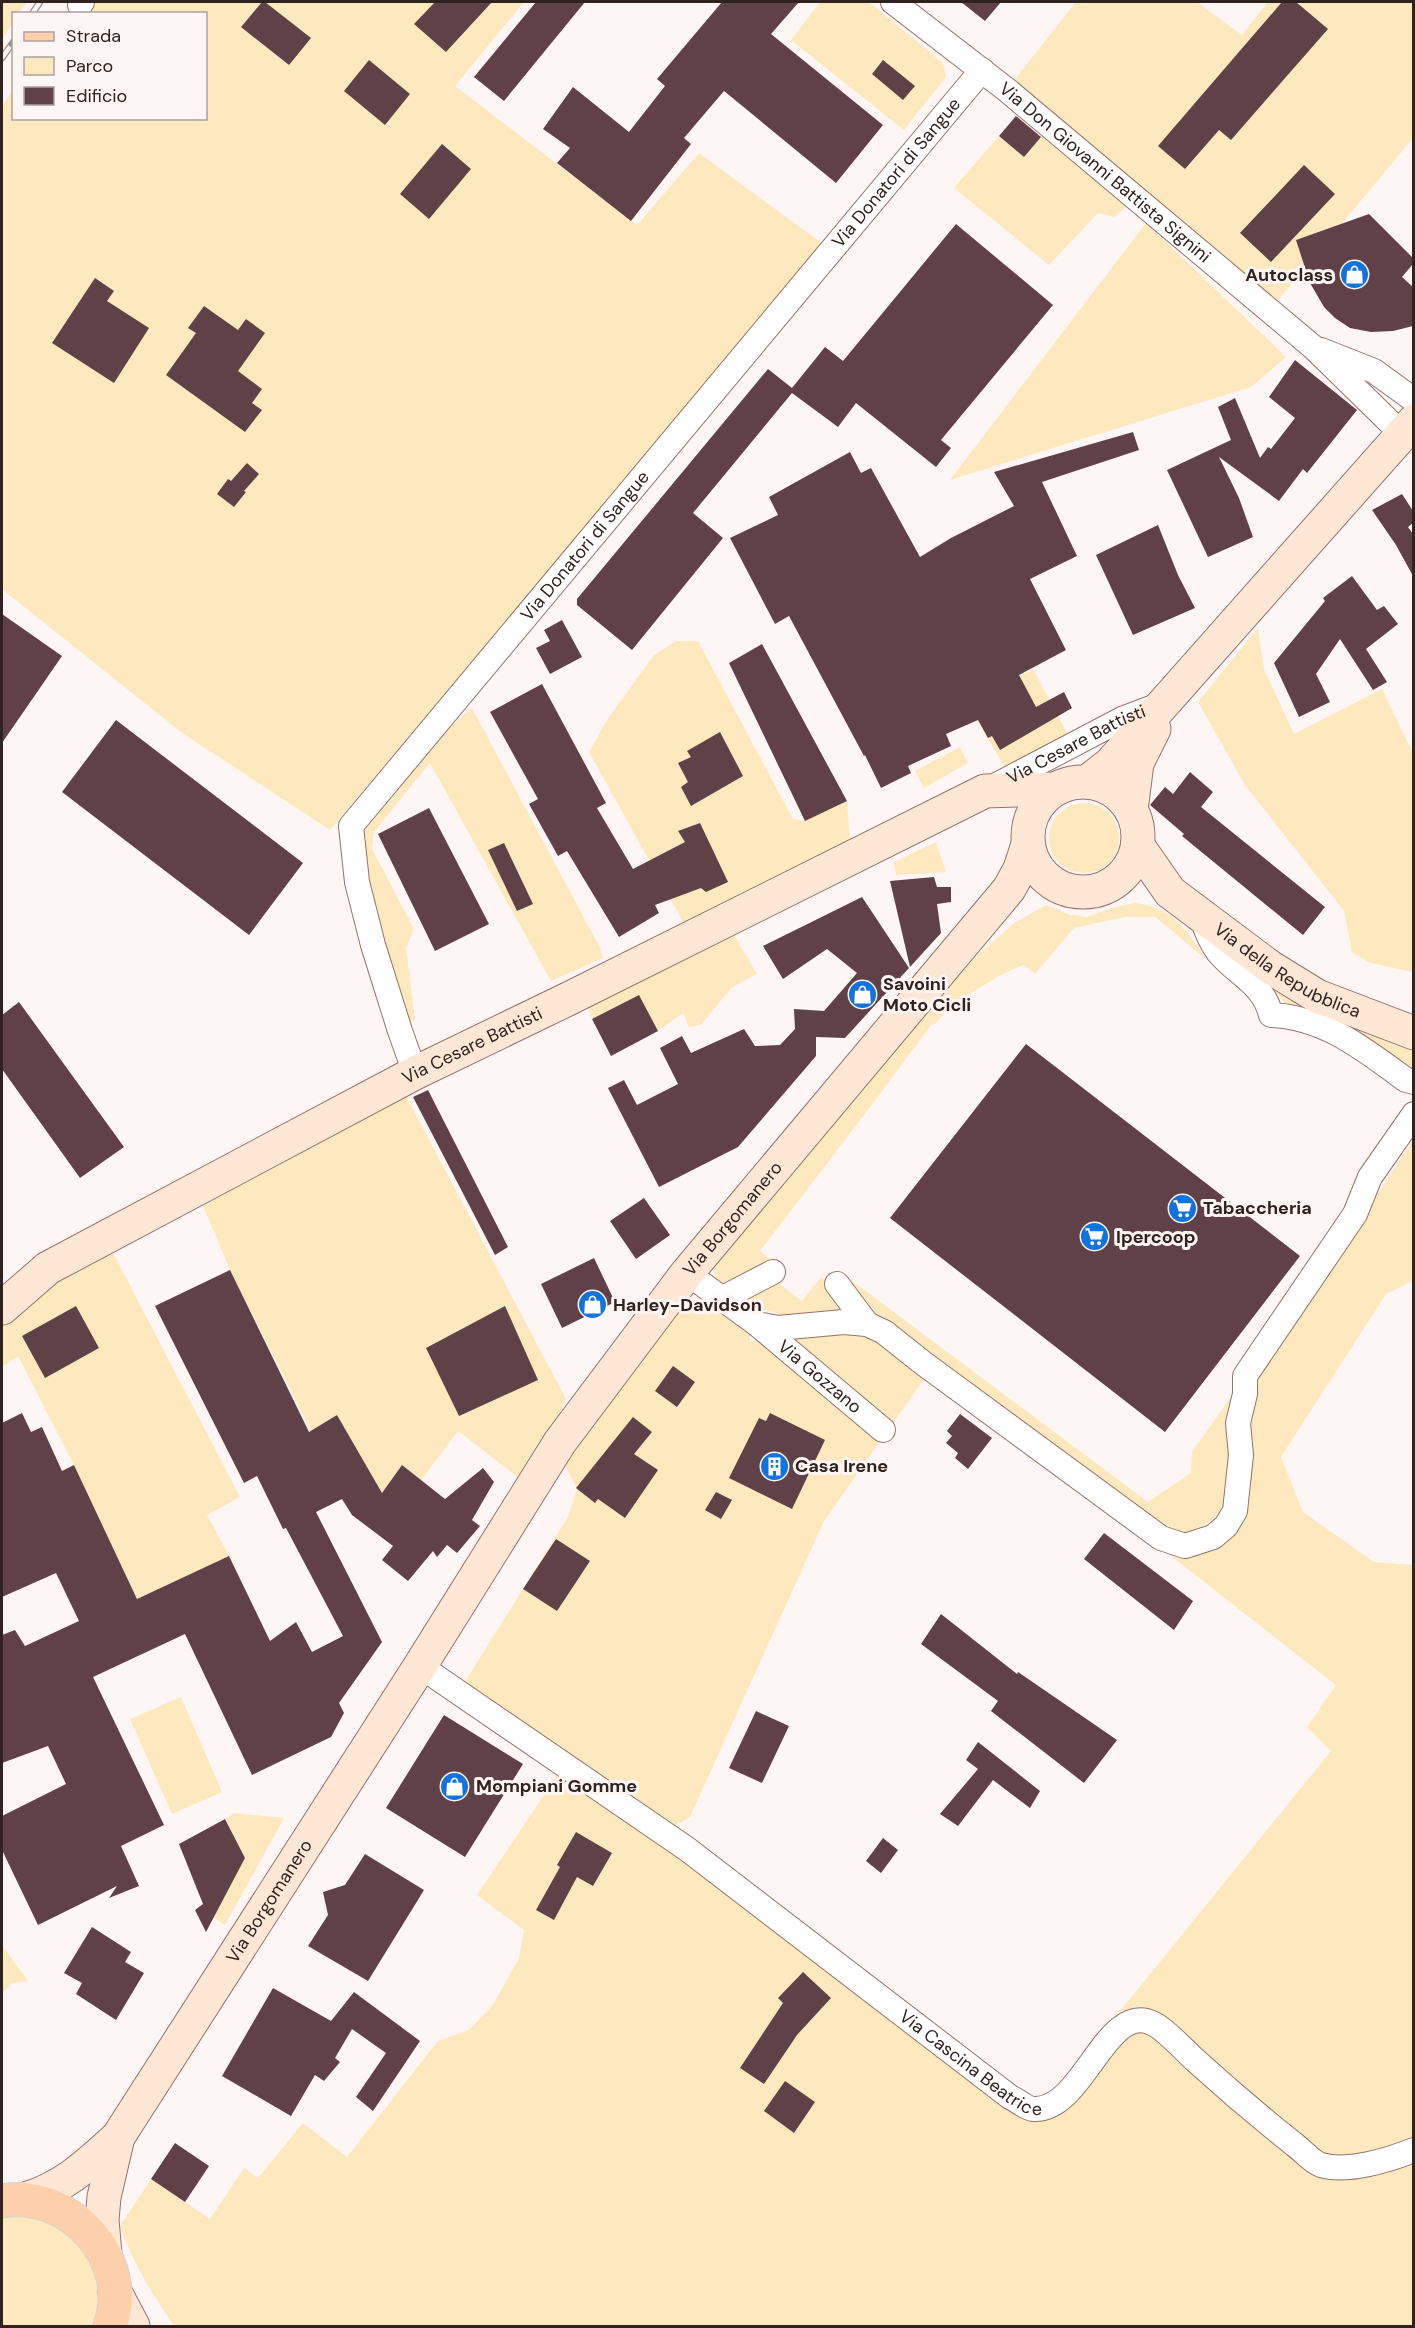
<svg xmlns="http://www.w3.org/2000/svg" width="1415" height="2328" font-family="'DM Sans',sans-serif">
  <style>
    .green { fill: #fde9bd }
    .building { fill: #604148 }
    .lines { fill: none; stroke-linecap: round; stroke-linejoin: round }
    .street-casing { stroke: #94736c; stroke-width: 26 }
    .secondary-casing { stroke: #94736c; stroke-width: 35 }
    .primary-casing { stroke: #d6d3d2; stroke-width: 35 }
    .street { stroke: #fff; stroke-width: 24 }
    .secondary { stroke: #fee7d5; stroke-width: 33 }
    .primary { stroke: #fdcfab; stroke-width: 33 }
    .rail-casing { stroke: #9c918f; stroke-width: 7 }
    .rail { stroke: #fef6f5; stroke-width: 4.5; stroke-dasharray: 14; stroke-linecap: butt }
    .labels { text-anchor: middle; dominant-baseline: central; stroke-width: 6; stroke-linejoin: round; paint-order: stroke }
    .street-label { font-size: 18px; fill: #30221f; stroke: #fef6f5 }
    .poi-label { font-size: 18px; font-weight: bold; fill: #30221f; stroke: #fef6f5; text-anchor: start }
  </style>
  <rect width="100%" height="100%" fill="#fef6f5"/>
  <!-- green -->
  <path class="green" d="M2 2H27L19 13 14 14 13 22 2 40Z
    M94 2H524L455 86 637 225 699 153 823 244 330 830 181 732 2 589V107L13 89 14 118H206V14L87 13Z
    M820 2H869L943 63 946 77 904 130 791 40Z
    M1076 2H1197L1242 35 1268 2H1413V138L1274 305 1011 84Z
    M1043 134 1129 205 1114 217 1098 213 1049 265 954 188 999 136 1024 157Z
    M1146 223 1286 357 1251 387 950 480Z
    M1258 628 1264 669 1294 734 1382 689 1413 753V972L1370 963 1352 952 1344 911 1245 785 1198 702Z
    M676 641H698L793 819 805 821 847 801 850 844 686 927 589 752 607 720 654 655Z
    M1033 669 1067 733 1007 771 969 706Z
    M472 708 600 948 603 958 551 981 430 763 374 832 372 849 414 929 406 948 415 1020 409 1023 362 870 364 831 425 754 423 750Z
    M960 747 968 763 924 788 915 771Z
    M1049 838a35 35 0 1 1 70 0a35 35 0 1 1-70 0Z
    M936 842 946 872 896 875 894 862Z
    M1135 903C1175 908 1186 930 1207 960L1155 917H1125L1074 928 1035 974 1024 965C1000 973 950 1004 935 1024L931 1025 877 1098 760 1251 773 1261 764 1272 802 1301 821 1277 835 1288 853 1313 786 1316 752 1306 715 1277V1266L722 1255 910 1032 976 957 1014 923 1046 905 1071 915 1087 917 1111 908Z
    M734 935 757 974 731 988 701 1025 689 1027 683 1013 658 1031 639 995 592 1019 587 1003Z
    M1242 969 1413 1045V1078L1289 1009 1279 995Z
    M406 1096 566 1399 550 1435 519 1478 458 1431 421 1480 402 1466 382 1493 337 1415 311 1431 230 1270 201 1201Z
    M1413 1140V1281L1386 1294 1281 1457 1303 1512 1374 1562 1413 1565V2326H174C152 2294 133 2263 120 2226L151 2179 210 2219 244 2168 258 2178 303 2123 347 2157 438 2041 469 2030 493 2005 519 1958 524 1930 477 1895 562 1768 1033 2114 1123 2030 1168 2032 1108 2026 1331 1751 1307 1727 1336 1685 1157 1545 1213 1544 1245 1428 1253 1384Z
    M111 1249 240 1497 207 1515 229 1556 137 1599 74 1465 18 1356 2 1367V1325L50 1283Z
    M851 1280 1148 1502 1191 1473 1192 1452 1238 1387C1236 1416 1235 1497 1216 1516 1206 1527 1192 1530 1179 1535L1151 1522 875 1312 848 1284Z
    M696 1304C717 1309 733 1322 750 1334V1342L785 1332 872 1333 929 1372 824 1521 690 1817 666 1831 461 1688 568 1517 577 1489 564 1464 668 1321 681 1309Z
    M181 1697 222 1792 172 1814 130 1719Z
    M234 1813 284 1818 225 1925 210 1915 245 1858 226 1819Z
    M2 1945 28 1981 13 1983 3 1992Z
    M32 2213 77 2237 101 2281 96 2326H2V2214Z"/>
  <!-- building -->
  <path class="building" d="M262 2H265L311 38 289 65 241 27Z
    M435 2H492L446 52 414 24Z
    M536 2H585L504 101 474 77Z
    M722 2H799L771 34 883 125 836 183 724 91 684 138 691 144 631 221 557 163 570 148 543 129 573 87 629 132 665 86 657 79Z
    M961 2H1001L985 21Z
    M1282 2H1296L1328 29 1231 140 1219 130 1185 169 1158 146Z
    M369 60 410 94 385 125 344 91Z
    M883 60 915 86 903 100 872 74Z
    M1016 116 1041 137 1024 157 999 136Z
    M442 144 471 169 429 219 400 194Z
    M1304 165 1335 194 1271 262 1240 233Z
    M1369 214 1413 258V264L1402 277 1413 287V326L1393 331 1371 332 1350 328 1335 318 1324 307 1310 283 1296 240Z
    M956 224 1053 305 941 440 951 448 936 467 856 403 838 427 792 393 693 513 723 538 632 650 577 605V599L768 369 792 388 825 347 843 361Z
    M95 278 114 291 107 301 149 328 114 383 52 343Z
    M204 306 238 330 246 319 265 333 238 371 262 389 252 403 262 410 245 432 166 375 196 333 188 328Z
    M1295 360 1357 410 1307 473 1303 469 1279 501 1219 457 1239 498 1253 537 1208 557 1167 470 1231 440 1218 407 1235 398 1260 458 1268 447 1271 449 1295 418 1269 397Z
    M1133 432 1139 450 1042 482 1077 556 1030 579 1066 650 1019 675 1036 707 1064 692 1072 708 1000 750 992 736 988 738 978 720 946 734 951 746 908 766 911 773 881 788 865 755 864 756 789 616 775 624 730 538 778 515 769 497 850 452 861 473 871 468 920 557 951 538 1014 506 994 472Z
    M247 463 259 474 244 491 246 492 234 507 217 494 228 479 231 481Z
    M1402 494 1413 511V523L1408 527 1413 534V576L1396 545 1372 510Z
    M1158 525 1178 575 1195 608 1133 635 1096 555Z
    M1352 576 1377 610 1384 606 1398 624 1366 649 1387 682 1373 690 1340 639 1316 674 1330 702 1299 717 1274 663 1325 601 1323 598Z
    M2 614 62 656 2 743Z
    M562 620 582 657 550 674 536 648 550 641 544 630Z
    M762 644 847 801 805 821 729 663Z
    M542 684 606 803 597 808 633 869 685 842 678 831 700 823 728 882 706 892 701 888 655 905 659 913 619 937 567 851 558 856 529 804 538 799 490 712Z
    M116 720 303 863 249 935 62 792Z
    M720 732 743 776 691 806 681 787 688 782 678 763 691 757 687 751Z
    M1190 772 1213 792 1201 807 1325 907 1303 935 1182 836 1184 834 1150 805 1165 787 1173 794Z
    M429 808 489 924 435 951 378 834Z
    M504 843 533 904 517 911 488 850Z
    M934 877 937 887H951V902L937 904 941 933 910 967 890 881Z
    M862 897 909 968 845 1038 816 1037V1056L738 1147 659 1187 608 1088 624 1080 637 1105 678 1084 660 1048 682 1036 691 1053 744 1029 755 1046 780 1045 795 1029 794 1009 824 1011 857 973 827 949 783 979 763 946Z
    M639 995 658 1031 611 1056 592 1019Z
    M19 1002 124 1147 80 1178 2 1069V1015Z
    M1026 1044 1300 1256 1165 1432 890 1218Z
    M428 1090 508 1247 495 1255 413 1097Z
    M644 1198 670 1235 636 1259 610 1221Z
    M594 1258 615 1302 562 1328 541 1284Z
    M230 1270 309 1432 337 1415 382 1493 402 1465 445 1499 483 1468 494 1482 472 1520 480 1526 457 1553 447 1545 437 1557 433 1551 408 1581 382 1560 393 1546 352 1515 342 1499 316 1512 382 1642 339 1703 344 1713 331 1737 252 1775 185 1634 93 1677 164 1825 121 1846 139 1886 109 1898 117 1886 38 1925 2 1850V1816L66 1784 48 1746 2 1763V1635L15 1630 25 1646 79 1621 56 1573 2 1597V1423L22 1413 31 1432 42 1427 62 1471 74 1465 137 1599 229 1556 270 1641 296 1622 312 1652 343 1636 286 1528 283 1529 257 1476 244 1483 155 1306Z
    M76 1306 99 1348 45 1378 22 1336Z
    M505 1306 538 1380 459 1416 426 1348Z
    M673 1366 695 1382 677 1407 655 1391Z
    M770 1413 825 1440 792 1509 729 1478 759 1418 766 1421Z
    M960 1414 992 1438 968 1469 955 1458 958 1453 946 1443 952 1436 947 1431Z
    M633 1417 652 1432 634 1454 658 1470 625 1518 598 1499 595 1503 576 1488Z
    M716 1492 732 1500 721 1519 705 1510Z
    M1104 1533 1193 1601 1174 1630 1084 1559Z
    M556 1539 590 1561 557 1611 523 1589Z
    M941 1614 1017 1674 1018 1672 1117 1740 1084 1783 991 1711 998 1701 921 1644Z
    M756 1711 789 1726 762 1783 729 1768Z
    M444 1715 523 1764 465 1857 386 1808Z
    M978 1742 1040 1791 1030 1808 993 1780 958 1826 940 1814 978 1769 966 1760Z
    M225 1819 245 1858 206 1932 195 1910 203 1904 179 1844Z
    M576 1832 612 1853 593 1886 577 1877 554 1920 536 1910 560 1867 557 1865Z
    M883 1838 898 1850 881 1873 866 1861Z
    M365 1854 424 1890 368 1981 308 1946 328 1915 323 1892 345 1885Z
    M92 1927 131 1952 125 1962 144 1973 116 2020 76 1994 82 1983 64 1973Z
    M803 1972 831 1998 797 2035 764 2084 740 2068 783 2003 778 1998Z
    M273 1988 331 2021 354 1992 420 2041 373 2111 356 2097 386 2053 352 2029 335 2058 340 2062 324 2081 315 2075 291 2116 222 2076Z
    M785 2081 815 2102 794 2133 764 2111Z
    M175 2143 209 2166 185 2202 151 2179Z"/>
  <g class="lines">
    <defs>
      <g id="street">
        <path id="s1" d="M893 2 1007 90 1313 347 1403 435"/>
        <path d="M80 5 82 2"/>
        <path d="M1321 350 1374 371 1414 400"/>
        <path id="s2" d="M989 789 1122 719 1159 705"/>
        <path d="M1202 918C1206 931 1210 941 1218 952 1238 976 1263 983 1271 1015 1325 1017 1365 1050 1406 1080L1414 1082"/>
        <path id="s3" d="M415 1073 400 1031 373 945 357 882 351 826 982 70"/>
        <path d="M687 1273 757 1324 778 1328 844 1322 867 1324 884 1332 923 1363 1161 1538 1185 1546 1213 1537 1226 1526 1235 1511 1241 1455 1238 1423 1245 1394V1376L1355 1214 1370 1177 1414 1114"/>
        <path d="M837 1284 867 1324"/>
        <path d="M721 1299 773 1272"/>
        <path id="s4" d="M757 1324 883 1430"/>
        <path id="s5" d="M420 1666 687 1849 1010 2097C1017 2100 1027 2109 1034 2109 1084 2111 1106 1999 1154 2024 1165 2029 1185 2051 1195 2060 1228 2090 1261 2118 1295 2145 1303 2151 1312 2162 1321 2165 1347 2173 1389 2160 1414 2150"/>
      </g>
      <g id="secondary">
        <circle cx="1083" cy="837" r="55"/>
        <path d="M1087 782 1110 764 1414 421"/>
        <path d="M1131 810 1137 763 1154 729"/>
        <path id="s6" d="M1138 846 1170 892 1270 967 1317 996 1414 1033"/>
        <path id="s7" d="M2 1308 48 1268 415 1073 568 999 985 791 1055 789"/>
        <path id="s8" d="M26 2199C66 2186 87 2165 118 2137L420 1666 560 1442 687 1273 1009 889 1020 869 1028 844"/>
        <path d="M105 2254 102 2220 104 2197 118 2137"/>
        <path d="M115 2292 133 2326"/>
      </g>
      <path id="primary" d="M2 2201C70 2189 134 2260 110 2326"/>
    </defs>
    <!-- street casing -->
    <use href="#street" class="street-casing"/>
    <!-- secondary casing -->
    <use href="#secondary" class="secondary-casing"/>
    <!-- primary casing -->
    <use href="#primary" class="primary-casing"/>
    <!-- street -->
    <use href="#street" class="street"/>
    <!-- secondary -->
    <use href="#secondary" class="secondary"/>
    <!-- primary -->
    <use href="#primary" class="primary"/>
    <defs>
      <path id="rail" d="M32 14 40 2
        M2 58 14 41"/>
    </defs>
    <!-- rail casing -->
    <use href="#rail" class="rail-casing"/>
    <!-- rail -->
    <use href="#rail" class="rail"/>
  </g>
  <!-- icons -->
  <defs>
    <symbol id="shop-disc" viewBox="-11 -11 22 22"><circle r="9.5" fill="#1273dc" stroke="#fef6f5"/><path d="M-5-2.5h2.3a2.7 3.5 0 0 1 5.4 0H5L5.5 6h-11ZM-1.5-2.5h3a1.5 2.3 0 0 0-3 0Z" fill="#fff"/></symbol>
    <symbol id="supermarket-disc" viewBox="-11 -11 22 22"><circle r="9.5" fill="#1273dc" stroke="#fef6f5"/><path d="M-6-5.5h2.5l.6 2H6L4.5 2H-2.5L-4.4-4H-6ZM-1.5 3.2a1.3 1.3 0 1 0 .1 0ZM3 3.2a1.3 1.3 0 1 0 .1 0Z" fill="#fff"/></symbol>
    <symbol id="building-disc" viewBox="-11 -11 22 22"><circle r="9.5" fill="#1273dc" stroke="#fef6f5"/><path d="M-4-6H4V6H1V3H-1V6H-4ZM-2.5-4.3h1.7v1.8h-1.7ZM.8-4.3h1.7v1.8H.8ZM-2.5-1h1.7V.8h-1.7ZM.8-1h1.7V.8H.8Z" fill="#fff"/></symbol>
  </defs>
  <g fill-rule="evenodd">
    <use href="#shop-disc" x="1338" y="258" width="33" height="33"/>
    <use href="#shop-disc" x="846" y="978" width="33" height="33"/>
    <use href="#supermarket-disc" x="1166" y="1192" width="33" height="33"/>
    <use href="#supermarket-disc" x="1078" y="1220" width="33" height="33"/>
    <use href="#shop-disc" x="576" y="1288" width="33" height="33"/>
    <use href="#building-disc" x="758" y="1450" width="33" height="33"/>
    <use href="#shop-disc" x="438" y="1770" width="33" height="33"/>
  </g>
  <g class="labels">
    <!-- street labels -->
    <g class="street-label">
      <text stroke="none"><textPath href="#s1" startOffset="272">Via Don Giovanni Battista Signini</textPath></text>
      <text stroke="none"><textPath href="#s3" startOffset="1107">Via Donatori di Sangue</textPath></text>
      <text stroke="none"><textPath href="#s3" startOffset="621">Via Donatori di Sangue</textPath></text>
      <text stroke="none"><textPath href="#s2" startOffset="98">Via Cesare Battisti</textPath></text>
      <text stroke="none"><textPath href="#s6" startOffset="198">Via della Repubblica</textPath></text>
      <text stroke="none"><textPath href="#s7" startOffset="540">Via Cesare Battisti</textPath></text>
      <text stroke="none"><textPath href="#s8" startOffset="1218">Via Borgomanero</textPath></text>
      <text stroke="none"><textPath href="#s4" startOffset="82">Via Gozzano</textPath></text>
      <text stroke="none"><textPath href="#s8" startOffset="392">Via Borgomanero</textPath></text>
      <text stroke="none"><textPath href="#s5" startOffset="680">Via Cascina Beatrice</textPath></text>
    </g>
    <!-- poi labels -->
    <g class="poi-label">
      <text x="1333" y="275" text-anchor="end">Autoclass</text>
      <text x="883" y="984">Savoini<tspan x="883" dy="21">Moto Cicli</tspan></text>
      <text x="1203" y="1208">Tabaccheria</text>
      <text x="1116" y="1237">Ipercoop</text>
      <text x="613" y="1305">Harley-Davidson</text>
      <text x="795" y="1466">Casa Irene</text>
      <text x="476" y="1786">Mompiani Gomme</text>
    </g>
  </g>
  <!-- border -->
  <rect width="1415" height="2328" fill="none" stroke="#30221f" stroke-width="6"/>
  <!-- legend -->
  <rect x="12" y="12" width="195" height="108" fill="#fef6f5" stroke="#aca19f" stroke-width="1.5"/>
  <rect x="24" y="32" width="30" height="9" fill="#fdcfab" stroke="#aca19f" stroke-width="1.5"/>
  <text x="66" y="42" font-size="18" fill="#30221f">Strada</text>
  <rect x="24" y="57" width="30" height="18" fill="#fde9bd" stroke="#aca19f" stroke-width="1.5"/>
  <text x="66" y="72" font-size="18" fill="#30221f">Parco</text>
  <rect x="24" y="87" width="30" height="18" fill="#604148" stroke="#aca19f" stroke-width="1.5"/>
  <text x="66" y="102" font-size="18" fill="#30221f">Edificio</text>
</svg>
